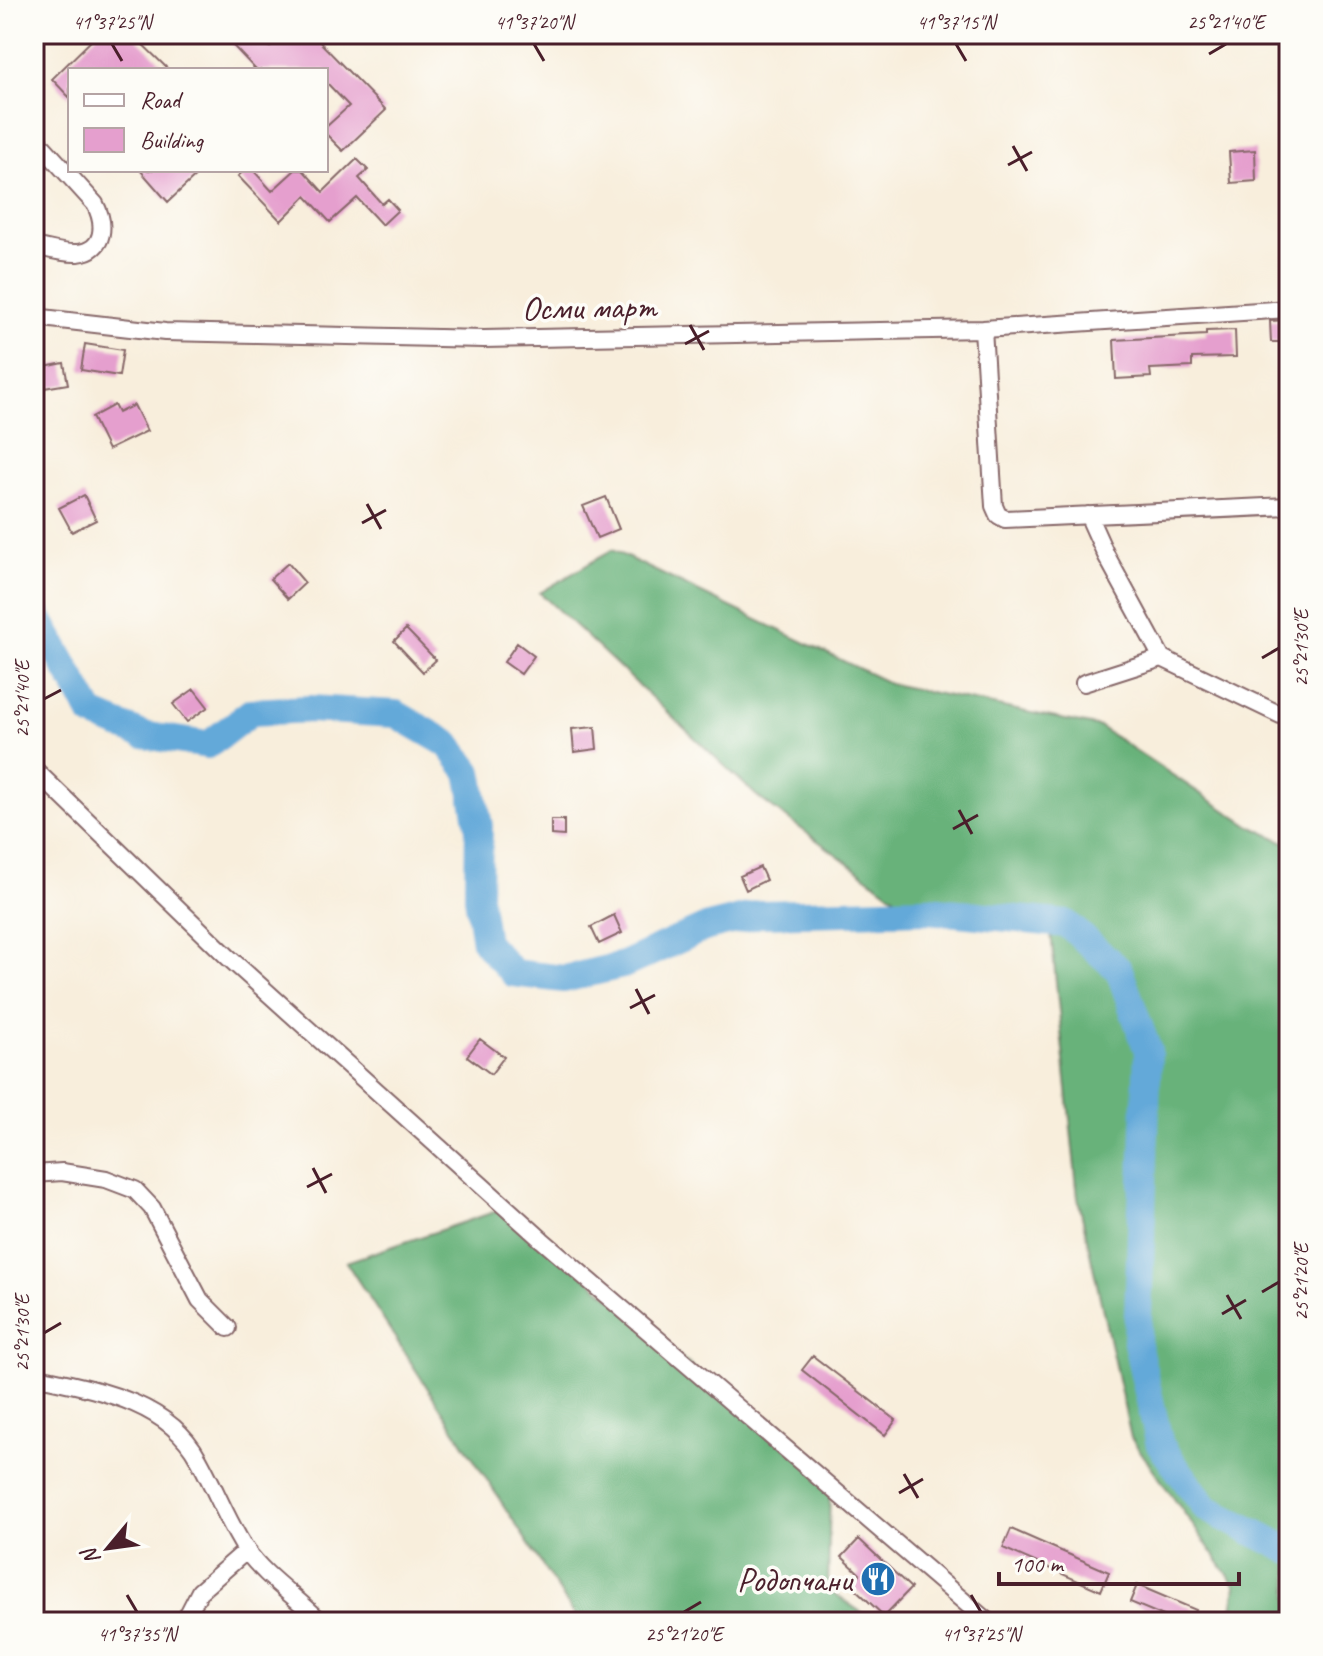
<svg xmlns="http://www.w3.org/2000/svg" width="1323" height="1656" font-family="Caveat,sans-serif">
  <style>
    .forest { fill: #67b27a; stroke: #586852; stroke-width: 2 }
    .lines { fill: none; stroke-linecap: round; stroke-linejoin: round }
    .river { stroke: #63a9d9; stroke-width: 28 }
    .building { fill: #e59fce }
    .minor-casing { stroke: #876769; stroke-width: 20 }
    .minor { stroke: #fff; stroke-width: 16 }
    .ticks { fill: none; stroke: #4a1f2b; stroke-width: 3 }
    .labels { text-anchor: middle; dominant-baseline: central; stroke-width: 7; stroke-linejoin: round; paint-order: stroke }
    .street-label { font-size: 34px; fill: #4a1f2b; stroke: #fdfcf7 }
    .poi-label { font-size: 34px; fill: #4a1f2b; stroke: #fdfcf7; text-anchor: end }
    .neatline { fill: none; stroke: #4a1f2b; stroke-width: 3 }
    .ticks-label { font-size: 20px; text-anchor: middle; fill: #4a1f2b }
  </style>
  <rect width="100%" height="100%" fill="#fdfcf7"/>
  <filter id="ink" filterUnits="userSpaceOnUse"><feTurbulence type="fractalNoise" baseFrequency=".0125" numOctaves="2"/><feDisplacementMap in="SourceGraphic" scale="16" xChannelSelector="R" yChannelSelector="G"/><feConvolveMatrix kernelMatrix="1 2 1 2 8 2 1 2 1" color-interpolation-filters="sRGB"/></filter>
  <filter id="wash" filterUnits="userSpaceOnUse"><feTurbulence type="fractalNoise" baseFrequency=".006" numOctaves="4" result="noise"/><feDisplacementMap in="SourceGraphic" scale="32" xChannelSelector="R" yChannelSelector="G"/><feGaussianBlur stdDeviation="1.8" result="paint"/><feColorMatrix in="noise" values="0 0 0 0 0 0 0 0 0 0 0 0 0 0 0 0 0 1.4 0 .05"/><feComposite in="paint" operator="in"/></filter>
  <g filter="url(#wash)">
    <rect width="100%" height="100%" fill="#f8eedc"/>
    <!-- forest -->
    <path class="forest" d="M612 550 891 684 1100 727 1248 825 1289 844V1622H1230L1236 1586 1131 1438 1078 1198 1050 923 899 900 759 798 540 593Z
      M506 1208 830 1485 828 1590 876 1622H579L346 1262Z"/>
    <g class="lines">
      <!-- river -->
      <path class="river" d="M34 610 92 714 143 735 208 745 251 712 310 709 396 714 448 744 469 772 479 826 478 897 485 942 513 973 564 979 623 965 704 928 760 914 928 910 1067 924 1119 970 1148 1051 1137 1343 1160 1445 1206 1508 1289 1550"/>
    </g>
    <g id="blocks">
      <!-- building -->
      <path class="building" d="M98 34H132L169 70H70V98L52 79Z
        M222 34H251L260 43 270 47 283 34H312L386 110 343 151 326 134V127L349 106 326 82V70H256Z
        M1255 150 1256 181 1231 183 1229 152Z
        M357 159 368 170 359 178 382 204 388 199 398 210 382 225 357 198 330 222 306 196 281 221 238 176 245 170H253L272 191 295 170H303L323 192Z
        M140 170H202L168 202Z
        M1289 320V342H1271L1270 321Z
        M1235 330 1236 357 1192 358V367L1150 369 1151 377 1116 379 1114 340 1206 335V331Z
        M85 344 123 350 119 376 81 370Z
        M64 363 68 384 44 388 40 368Z
        M114 405 118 413 134 405 147 431 108 450 92 417Z
        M84 495 96 520 72 532 59 508Z
        M606 497 619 529 597 538 583 506Z
        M288 563 305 583 288 599 270 579Z
        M406 629 436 660 423 672 394 641Z
        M517 643 534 656 521 674 504 662Z
        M194 689 208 707 187 722 173 704Z
        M595 727 597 749 574 752 572 729Z
        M551 820H564V836L551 835Z
        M760 867 766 880 746 890 740 876Z
        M614 915 622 933 599 944 591 927Z
        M480 1039 504 1057 491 1074 467 1056Z
        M813 1356 896 1420 885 1435 802 1370Z
        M1011 1529 1109 1572 1101 1591 1003 1548Z
        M859 1539 911 1588 884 1616 850 1584 860 1574 842 1557Z
        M1137 1585 1196 1610 1191 1622H1178L1130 1602Z"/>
    </g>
  </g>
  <g filter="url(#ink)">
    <use href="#blocks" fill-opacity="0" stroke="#876769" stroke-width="2"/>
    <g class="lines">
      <defs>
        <path id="minor" d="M34 137 95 204C105 223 106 250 78 253 64 254 48 249 34 246
          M34 317 165 332 484 339 983 329 1289 309
          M983 329 994 506 998 515 1005 519 1289 506
          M1088 515 1106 555 1162 658 1289 719
          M1084 683 1162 658
          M34 769 228 957 542 1240 988 1622
          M34 1174 62 1172 106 1179 135 1190 152 1208 200 1300 228 1328
          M34 1376C92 1389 167 1400 198 1458 215 1488 227 1521 246 1550 266 1578 297 1597 321 1622
          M184 1622 200 1591 247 1550"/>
      </defs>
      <!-- minor casing -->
      <use href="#minor" class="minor-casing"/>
      <!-- minor -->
      <use href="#minor" class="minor"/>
    </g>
  </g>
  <!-- ticks -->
  <path class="ticks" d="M112 44 122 61M534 44 544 61M956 44 966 61M1209 54 1226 44M1013 146 1027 171M1008 165 1032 152M690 325 704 350M685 344 709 331M367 504 381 529M362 523 386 510M1262 658 1279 648M44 699 61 690M959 810 972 834M953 829 978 815M636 989 649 1014M630 1008 655 995M313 1168 326 1193M307 1187 332 1174M1262 1292 1279 1282M1227 1295 1241 1319M1222 1314 1246 1300M44 1333 61 1323M904 1474 918 1498M899 1493 923 1479M127 1595 137 1612M971 1595 981 1612M684 1612 701 1602"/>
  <!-- icons -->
  <defs>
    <symbol id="restaurant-disc" viewBox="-11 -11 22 22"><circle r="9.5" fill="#1f6fb2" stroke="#fdfcf7"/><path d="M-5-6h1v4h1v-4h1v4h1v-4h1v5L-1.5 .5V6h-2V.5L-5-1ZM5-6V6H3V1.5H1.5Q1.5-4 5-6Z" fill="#fff"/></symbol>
  </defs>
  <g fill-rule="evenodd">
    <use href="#restaurant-disc" x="858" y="1559" width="40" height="40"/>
  </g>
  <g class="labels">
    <!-- street labels -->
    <g class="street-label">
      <text transform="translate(589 307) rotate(-1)">Осми март</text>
    </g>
    <!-- poi labels -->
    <g class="poi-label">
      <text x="852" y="1579">Родопчани</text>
    </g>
  </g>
  <!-- margin -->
  <rect width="1323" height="1656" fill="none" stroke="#fdfcf7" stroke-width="88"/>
  <!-- legend -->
  <rect x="68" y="68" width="260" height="104" fill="#fdfcf7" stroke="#b5a4a5" stroke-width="2"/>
  <rect x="84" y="94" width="40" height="12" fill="#ffffff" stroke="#b5a4a5" stroke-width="2"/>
  <text x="140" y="108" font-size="24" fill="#4a1f2b">Road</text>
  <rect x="84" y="128" width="40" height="24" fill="#e59fce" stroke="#b5a4a5" stroke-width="2"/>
  <text x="140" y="148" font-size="24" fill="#4a1f2b">Building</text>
  <!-- north arrow -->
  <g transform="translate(108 1548) rotate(241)" stroke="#fdfcf7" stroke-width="6" paint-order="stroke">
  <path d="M0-6L14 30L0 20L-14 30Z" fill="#4a1f2b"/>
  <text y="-12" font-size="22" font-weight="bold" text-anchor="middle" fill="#4a1f2b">N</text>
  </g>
  <!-- scale -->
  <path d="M999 1572v12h240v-12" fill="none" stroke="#4a1f2b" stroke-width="4"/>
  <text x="1011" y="1572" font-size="24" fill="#4a1f2b" stroke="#fdfcf7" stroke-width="6" paint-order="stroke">100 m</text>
  <rect x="44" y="44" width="1235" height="1568" class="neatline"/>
  <g class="ticks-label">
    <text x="112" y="29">41°37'25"N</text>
    <text x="534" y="29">41°37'20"N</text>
    <text x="956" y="29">41°37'15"N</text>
    <text x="1226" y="29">25°21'40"E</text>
    <text transform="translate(1301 648) rotate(-90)" y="7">25°21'30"E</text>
    <text transform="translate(22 699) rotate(-90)" y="7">25°21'40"E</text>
    <text transform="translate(1301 1282) rotate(-90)" y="7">25°21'20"E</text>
    <text transform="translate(22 1333) rotate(-90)" y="7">25°21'30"E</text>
    <text x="137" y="1641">41°37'35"N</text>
    <text x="684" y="1641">25°21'20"E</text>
    <text x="981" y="1641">41°37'25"N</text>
  </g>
</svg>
